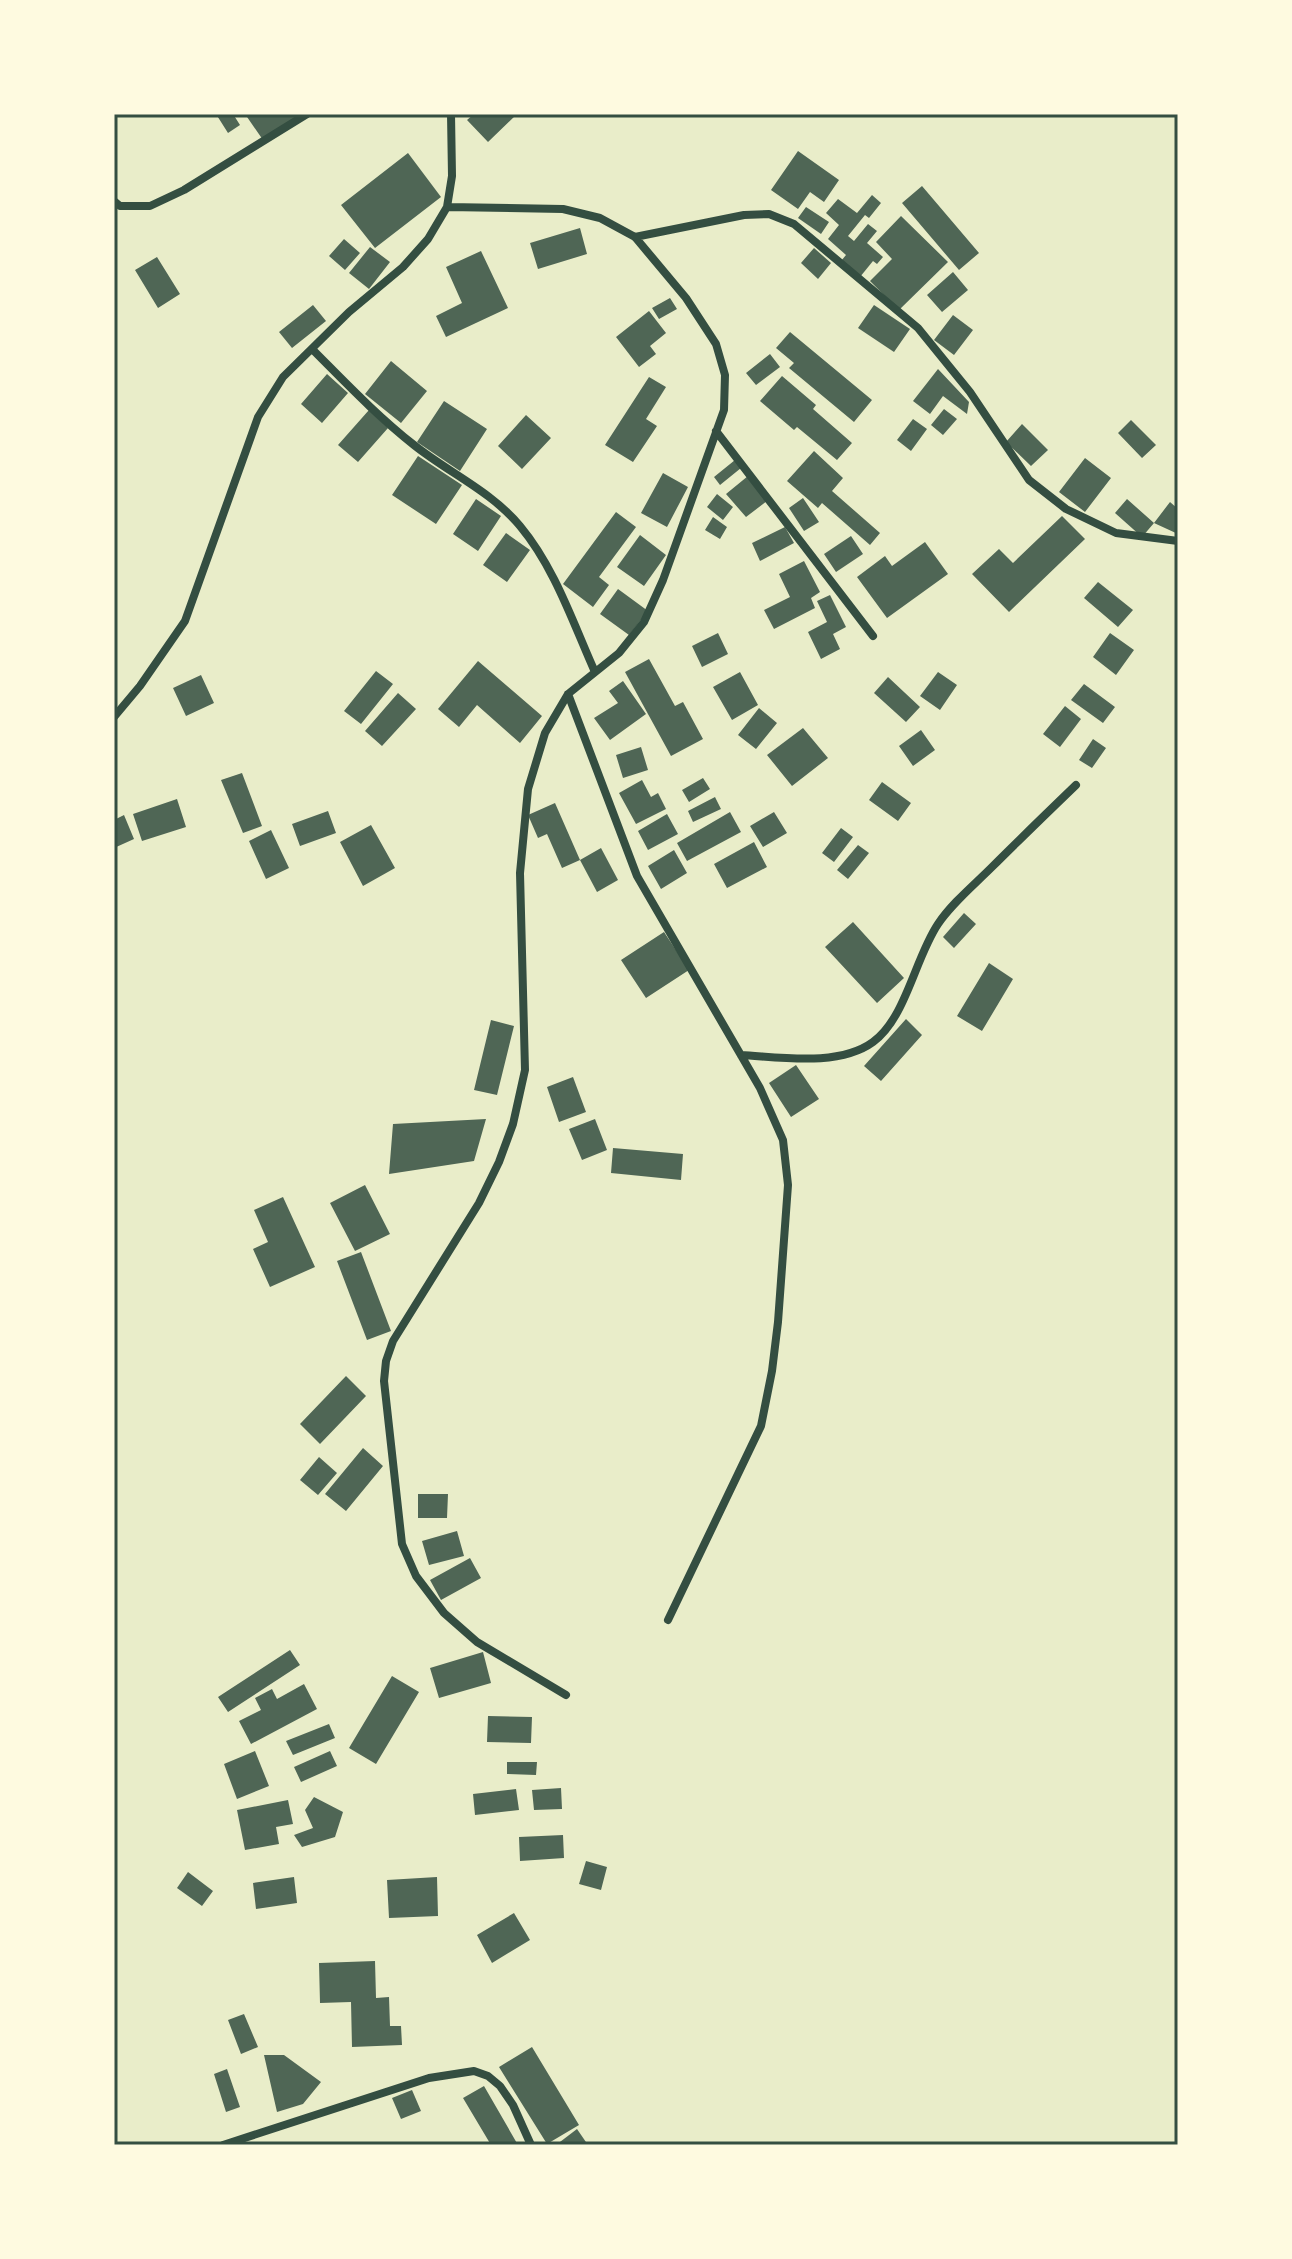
<svg xmlns="http://www.w3.org/2000/svg" width="1292" height="2259" font-family="Quicksand,sans-serif">
  <style>
    .building { fill: #4f6655 }
    .lines { fill: none; stroke-linecap: round; stroke-linejoin: round }
    .minor { stroke: #344e41; stroke-width: 8 }
    .neatline { fill: none; stroke: #344e41; stroke-width: 3 }
  </style>
  <rect width="100%" height="100%" fill="#e9edc9"/>
  <!-- building -->
  <path class="building" d="M216 114H233L240 125 228 133Z
    M245 114H302L263 140Z
    M474 114H517L488 142 467 120Z
    M798 151 839 180 824 202 810 192 798 209 771 190Z
    M408 153 441 197 375 248 341 205Z
    M922 186 979 253 959 270 902 203Z
    M872 195 881 203 869 218 865 215 848 236 854 241 868 224 877 231 867 243 883 257 877 264 873 261 860 277 841 261 846 255 828 239 839 225 826 213 838 199 857 213Z
    M806 207 829 222 821 234 798 218Z
    M901 216 948 262 899 310 870 281 892 259 876 242Z
    M580 228 587 254 538 269 530 243Z
    M344 239 360 253 345 270 329 256Z
    M370 247 390 262 369 289 349 273Z
    M814 248 831 263 818 279 801 263Z
    M481 251 508 308 446 337 436 316 462 303 446 267Z
    M157 257 180 294 158 308 135 270Z
    M953 272 968 290 942 312 927 295Z
    M670 298 677 309 659 319 652 308Z
    M313 305 326 321 292 348 279 332Z
    M874 305 910 329 894 352 858 328Z
    M649 311 666 333 650 346 656 354 639 367 616 337Z
    M953 315 973 330 954 355 934 340Z
    M790 332 872 400 854 422 789 368 794 363 776 348Z
    M770 354 780 367 756 385 746 373Z
    M391 361 427 391 401 423 365 394Z
    M938 369 969 402 967 414 943 396 930 414 913 401Z
    M327 374 348 393 322 423 301 404Z
    M782 376 816 405 813 409 852 443 837 460 797 427 794 430 760 401Z
    M649 377 666 387 646 419 657 426 633 462 605 445Z
    M444 401 487 429 460 471 417 442Z
    M944 409 957 419 943 435 931 425Z
    M369 410 388 428 358 462 338 445Z
    M526 415 551 438 522 469 498 446Z
    M913 419 927 429 911 451 897 440Z
    M1131 420 1156 445 1142 458 1118 433Z
    M1022 424 1048 450 1031 466 1006 442Z
    M814 451 843 478 832 491 880 533 870 545 822 503 818 508 787 481Z
    M418 456 462 485 436 524 392 495Z
    M1085 458 1111 478 1085 512 1059 492Z
    M735 460 741 468 720 485 714 477Z
    M663 473 688 487 667 527 641 513Z
    M748 476 767 501 746 517 726 494Z
    M717 494 733 507 723 520 707 507Z
    M803 498 819 522 804 531 789 508Z
    M476 499 501 516 478 551 453 534Z
    M1127 499 1154 523 1142 537 1115 513Z
    M1170 502 1178 509V534L1154 523Z
    M616 512 636 527 599 577 609 585 593 607 563 584Z
    M1062 516 1085 539 1009 612 972 574 999 549 1013 563Z
    M713 517 727 527 720 539 705 530Z
    M785 527 794 543 760 561 752 543Z
    M506 533 530 550 507 582 483 565Z
    M640 535 666 555 644 586 617 567Z
    M851 536 863 554 836 572 824 554Z
    M925 542 948 574 887 618 857 577 885 556 892 566Z
    M804 561 820 592 811 598 815 608 774 629 764 610 790 597 779 574Z
    M1098 582 1133 610 1118 627 1084 598Z
    M618 589 648 611 629 635 600 614Z
    M830 595 846 627 833 634 840 649 821 659 808 632 827 622 817 601Z
    M718 633 728 654 702 667 692 646Z
    M1110 633 1134 650 1116 675 1093 657Z
    M649 659 675 706 683 702 703 739 671 756 625 672Z
    M478 661 542 716 520 743 477 705 459 727 438 709Z
    M376 671 393 684 361 724 344 711Z
    M740 672 758 705 732 720 713 687Z
    M938 672 957 685 940 710 920 696Z
    M201 675 214 703 186 716 173 688Z
    M888 677 920 707 906 722 874 693Z
    M623 681 646 714 610 740 594 718 618 703 609 691Z
    M1084 684 1115 707 1103 723 1071 700Z
    M398 693 416 709 382 746 365 731Z
    M1065 706 1081 719 1060 747 1043 734Z
    M759 708 777 723 756 749 738 735Z
    M803 728 828 758 792 786 767 755Z
    M921 730 935 750 913 766 899 746Z
    M1093 739 1106 748 1092 768 1079 760Z
    M641 747 648 770 623 778 616 755Z
    M242 773 262 826 243 833 221 780Z
    M703 778 710 789 689 802 682 790Z
    M642 780 651 797 658 793 666 809 636 824 619 793Z
    M882 782 911 803 898 821 869 800Z
    M715 797 721 809 693 822 688 811Z
    M177 799 186 827 142 841 133 814Z
    M555 803 580 860 562 868 547 834 538 838 528 815Z
    M328 811 336 833 300 846 292 824Z
    M730 812 741 832 687 861 677 843Z
    M774 812 787 833 763 847 750 826Z
    M667 814 678 834 648 850 638 831Z
    M124 815 134 839 114 848V820Z
    M371 825 395 868 363 886 340 842Z
    M841 828 853 837 834 862 822 853Z
    M271 830 289 868 266 879 249 841Z
    M754 842 767 867 727 888 714 864Z
    M858 845 869 853 848 879 837 870Z
    M601 848 618 880 597 892 580 860Z
    M674 850 687 873 661 889 648 866Z
    M964 913 976 924 954 948 943 937Z
    M853 922 904 978 877 1003 825 947Z
    M664 932 689 970 646 998 621 960Z
    M989 963 1013 979 982 1031 957 1016Z
    M906 1019 922 1035 881 1081 864 1066Z
    M491 1020 514 1026 497 1095 474 1090Z
    M796 1065 819 1099 791 1117 769 1083Z
    M573 1077 586 1112 559 1122 547 1087Z
    M486 1119 474 1161 389 1174 393 1124Z
    M595 1119 607 1150 582 1160 569 1129Z
    M613 1148 683 1154 681 1180 611 1173Z
    M365 1185 390 1234 355 1251 330 1203Z
    M283 1197 315 1267 270 1287 253 1249 268 1242 254 1210Z
    M361 1252 391 1331 367 1340 337 1261Z
    M346 1376 366 1396 320 1444 300 1424Z
    M363 1448 383 1466 346 1511 325 1494Z
    M319 1457 337 1473 318 1495 300 1480Z
    M418 1494H448L447 1518H418Z
    M457 1531 464 1556 429 1565 422 1541Z
    M470 1558 481 1578 441 1600 430 1580Z
    M290 1650 300 1665 228 1712 218 1697Z
    M483 1652 491 1683 439 1698 430 1668Z
    M392 1676 419 1692 376 1764 349 1748Z
    M304 1684 317 1709 251 1744 239 1721 261 1710 255 1698 272 1689 277 1699Z
    M488 1716 532 1717 531 1743 487 1742Z
    M329 1724 335 1738 293 1755 286 1741Z
    M255 1751 269 1786 237 1799 224 1764Z
    M330 1751 337 1766 301 1782 294 1767Z
    M507 1762H537L536 1775 507 1774Z
    M561 1788 562 1809 534 1810 532 1790Z
    M516 1789 519 1810 475 1815 473 1794Z
    M314 1797 343 1812 335 1837 302 1847 294 1835 313 1828 305 1810Z
    M288 1800 293 1824 276 1827 279 1844 245 1850 237 1810Z
    M563 1835 564 1858 520 1861 519 1837Z
    M586 1861 607 1867 601 1890 579 1884Z
    M188 1872 213 1891 202 1906 177 1888Z
    M294 1877 297 1903 256 1909 253 1883Z
    M437 1877 438 1916 389 1918 387 1880Z
    M514 1913 530 1940 492 1963 477 1935Z
    M375 1961 376 1998 389 1997 390 2026H401L402 2045 352 2047 351 2002 320 2003 319 1963Z
    M244 2014 258 2047 241 2054 228 2020Z
    M532 2047 579 2125 547 2144 499 2067Z
    M264 2055H284L321 2082 303 2104 277 2112Z
    M227 2069 240 2107 226 2112 214 2074Z
    M484 2086 518 2145H491L463 2098Z
    M412 2090 421 2111 401 2119 392 2098Z
    M577 2129 588 2145H556Z"/>
  <g class="lines">
    <!-- minor -->
    <path class="minor" d="M114 201 120 206H150L184 190 307 114
      M447 207 563 209 600 218 635 237 686 298 716 344 725 375 724 410 663 580 644 622 619 653 568 694 545 733 528 789 520 873 525 1070 513 1124 499 1162 479 1203 393 1341 386 1361 384 1381 402 1544 416 1576 444 1613 477 1642 566 1695
      M635 237 744 215 769 214 794 224 918 328 970 392 1029 480 1066 509 1116 533 1178 541
      M312 349C345 382 377 416 414 445 449 473 491 491 520 526 555 568 573 623 595 672
      M716 431 873 636
      M568 694 637 876 760 1088 783 1140 788 1185 778 1322 772 1371 761 1426 668 1620
      M114 717 140 686 185 621 258 417 283 377 349 312 403 267 428 239 447 207 452 176 451 114
      M741 1055C780 1057 839 1067 873 1042 906 1018 915 958 938 924 952 903 974 885 992 867 1020 839 1048 812 1076 785
      M223 2145 429 2078 474 2071 488 2076 500 2086 513 2105 531 2145"/>
  </g>
  <!-- border -->
  <rect width="1292" height="2259" fill="none" stroke="#fefae0" stroke-width="232"/>
  <rect x="116" y="116" width="1060" height="2027" class="neatline"/>
</svg>
